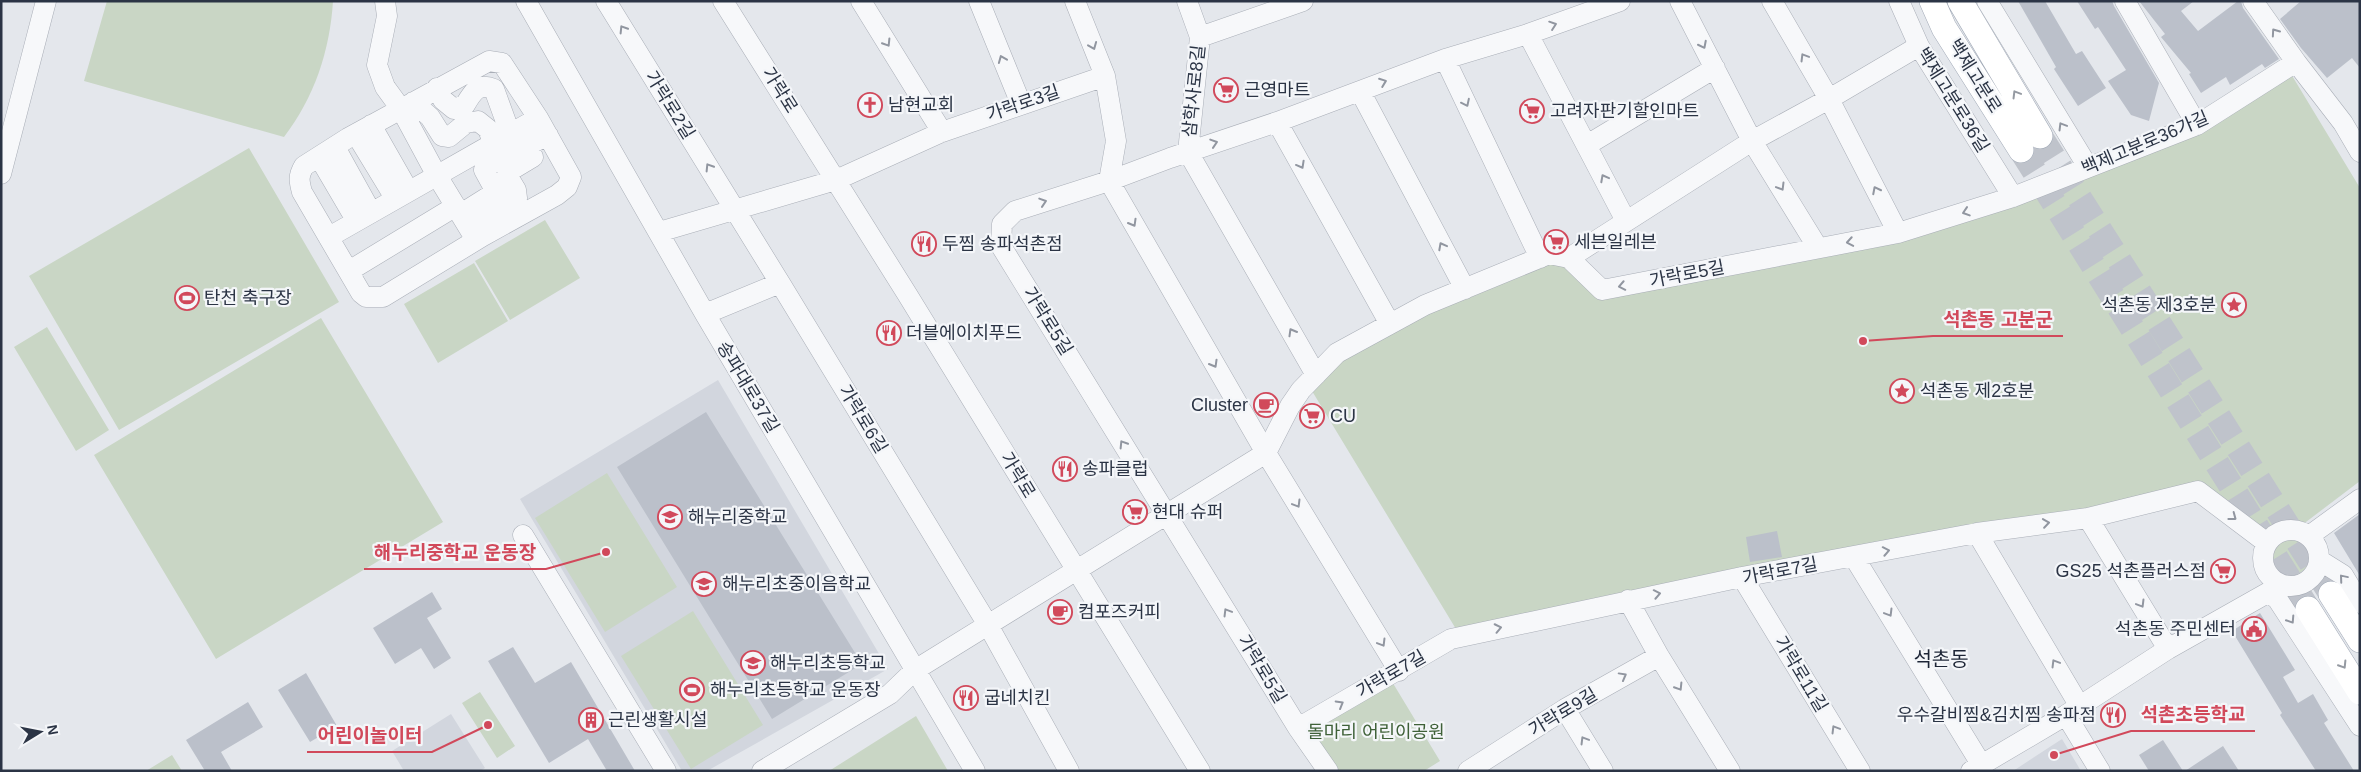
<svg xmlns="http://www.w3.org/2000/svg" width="2361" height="772" font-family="Helvetica,'Noto Sans KR',sans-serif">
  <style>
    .built { fill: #d2d6de }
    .green { fill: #c9d6c5 }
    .building { fill: #bbc0ca }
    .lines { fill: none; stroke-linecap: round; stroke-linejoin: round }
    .major-tunnel { stroke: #bfc3cb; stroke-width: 25; stroke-dasharray: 25 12; stroke-linecap: butt }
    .minor-casing { stroke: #a9aeb7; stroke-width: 21 }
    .major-casing { stroke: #a3abb8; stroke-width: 26 }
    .minor { stroke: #f7f8fa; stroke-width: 20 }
    .major { stroke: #fff; stroke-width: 25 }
    .oneway { stroke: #9196a0 }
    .oneway2 { stroke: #959aa2 }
    .labels { text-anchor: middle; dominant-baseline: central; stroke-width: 4.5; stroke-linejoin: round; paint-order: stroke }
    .street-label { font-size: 18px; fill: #2b3445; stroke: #f4f6f9 }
    .poi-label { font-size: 18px; fill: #2b3445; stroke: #f4f6f9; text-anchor: start }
    .park-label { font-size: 18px; fill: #3f6138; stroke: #f4f6f9 }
    .quarter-label { font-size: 20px; fill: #1d2536; stroke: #f4f6f9 }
    .leader { fill: none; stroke: #d1495b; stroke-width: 2 }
    .callout-dot { fill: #d1495b; stroke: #f4f6f9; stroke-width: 2 }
    .callout-label { font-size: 19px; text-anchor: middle; font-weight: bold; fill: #d1495b; stroke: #f4f6f9; stroke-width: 4.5; stroke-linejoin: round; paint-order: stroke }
  </style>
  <rect width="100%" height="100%" fill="#e4e7ec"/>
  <!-- built -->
  <path class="built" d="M718 380 888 669 707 771H682L520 499Z
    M451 714 485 768 480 771H404L392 751Z
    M2062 739 2081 771H2013Z"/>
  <!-- green -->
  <path class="green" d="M107 1H333C330 51 314 98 284 137L84 81Z
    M2291 74 2360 188V481L2302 525C2284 519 2274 522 2259 533L2202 485 1459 634 1309 386 1339 356 1543 260 1570 262 1602 295 2011 203Z
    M249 148 339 302 119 430 29 276Z
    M545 220 580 278 510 320 475 261Z
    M474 263 508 321 438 363 404 304Z
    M321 318 443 522 216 659 94 455Z
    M47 327 109 430 76 451 14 347Z
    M607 473 677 587 605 632 535 518Z
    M2272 556a19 19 0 1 1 38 0a19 19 0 1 1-38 0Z
    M693 611 763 725 691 769 621 656Z
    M1391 680 1440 761 1424 771H1332L1306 728Z
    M480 692 515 746 497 758 462 703Z
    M916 716 948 771H829Z
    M172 755 182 771H146Z"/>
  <!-- building -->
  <path class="building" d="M2018 1H2045L2076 54 2082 51 2106 88 2078 106 2054 69 2056 67Z
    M2077 1H2112L2114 6 2159 83 2149 121 2131 115 2108 81 2126 70 2098 27 2095 29Z
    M2139 1H2194L2181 11 2198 31 2238 1H2241L2243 8 2279 59 2265 68 2262 64 2230 85 2226 77 2201 93 2189 74 2191 73 2161 37 2165 34Z
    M2301 1H2360V68L2352 58 2327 78 2301 48 2280 19Z
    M706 412 862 664 772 719 617 467Z
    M2360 514V576L2334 533Z
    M1777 531 1782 557 1750 562 1746 537Z
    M432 592 442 609 427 618 451 658 434 669 421 648 395 664 373 628Z
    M2260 613 2295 670 2283 677 2298 703 2313 694 2328 720 2324 723 2354 771H2316L2280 715 2282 713 2232 631Z
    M513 647 535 683 571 662 635 771H607L588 739 549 763 488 661Z
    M306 673 337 726 310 742 278 690Z
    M248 702 263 727 221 752 232 771H205L186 740Z
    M2163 740 2183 771H2149L2139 755Z
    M2223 746 2239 771H2185Z"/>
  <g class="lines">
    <!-- major-tunnel -->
    <path class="major-tunnel" d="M2040 136 2331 594
      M2021 150 2308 609"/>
    <defs>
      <path id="minor" d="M385 1 387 16 377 65 385 87 401 109 436 174 476 240
        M526 1 705 314 975 771
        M606 1 780 283
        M723 1 907 294 1200 771
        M861 1 942 132
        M979 1 1021 104
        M1075 1 1105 76 1116 141 1109 181 1266 453 1399 671
        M1187 1 1200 37 1188 152 1316 375
        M1680 1 1752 141 1818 248
        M1772 1 1829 99 1898 233
        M1899 1 1919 46 2013 197
        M1987 1 2088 167
        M2125 1 2197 125
        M2253 1 2296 62
        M1528 34 1626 221
        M1200 37 1303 1
        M1445 59 1540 258
        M489 61 502 63 538 118 571 177 567 187 557 195 483 236 383 297H366L361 293 302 192C299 181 298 176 304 166L348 138Z
        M437 88 443 100 454 109 465 105C472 93 478 82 494 89L510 133
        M1360 91 1465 289
        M413 102 430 117 442 136 449 137 466 123 478 121 488 129 493 143
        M1277 122 1390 324
        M371 125 408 190
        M356 134 395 198
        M1587 145 1715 68
        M335 147 371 212
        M319 157 356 220
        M1 174 46 1
        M461 214 496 192 484 170 487 166 548 135
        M468 227 517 198 516 190 507 175 508 172 533 157
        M659 232 836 180 942 132 1105 76
        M329 237 538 118
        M1569 258 1602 290 1898 233 2013 197 2197 125 2296 62 2343 123 2360 152
        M349 271 456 206
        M705 314 780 283 988 625 1069 771
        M2088 518 2168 649
        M2263 558a28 28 0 1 1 56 0a28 28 0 1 1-56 0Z
        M1977 533 2079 705
        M523 535 666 771
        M2309 536 2360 499
        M1854 557 1981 764
        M2319 560 2343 575 2360 603
        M1742 577 1860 771
        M2278 585 2269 592 2278 600 2360 726
        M1628 600 1659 656 1730 771
        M1565 709 1603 771
        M2066 715 2100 771
        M1298 728 1451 639 1742 577 1977 533 2088 518 2198 491 2267 543
        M762 771 890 694 915 670 1266 453 1290 406 1301 390 1337 353 1425 305 1549 254 1569 258 1752 141 1829 99 1919 46
        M1328 771 1298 728 1001 246 1002 224 1015 211 1109 181 1170 158 1277 122 1445 59 1528 34 1620 1
        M1468 771 1565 709 1659 656
        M1971 771 2066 715 2168 649 2269 592"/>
      <path id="major" d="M1932 1 1944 28 2021 150
        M1960 1 2040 136
        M2331 594 2360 640
        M2308 609 2360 692"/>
    </defs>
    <!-- minor casing -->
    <use href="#minor" class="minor-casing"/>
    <!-- major casing -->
    <use href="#major" class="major-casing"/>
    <!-- minor -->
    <use href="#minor" class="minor"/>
    <!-- major -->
    <use href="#major" class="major"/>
  </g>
  <!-- one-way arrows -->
  <defs><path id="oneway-chevron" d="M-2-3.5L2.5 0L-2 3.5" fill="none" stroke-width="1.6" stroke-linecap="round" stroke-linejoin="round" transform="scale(1.25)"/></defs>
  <g class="oneway">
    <use href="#oneway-chevron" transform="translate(1553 25) rotate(-19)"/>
    <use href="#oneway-chevron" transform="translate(623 29) rotate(-122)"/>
    <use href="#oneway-chevron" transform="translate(2275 32) rotate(-125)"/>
    <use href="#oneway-chevron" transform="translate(887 43) rotate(58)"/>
    <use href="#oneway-chevron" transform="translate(1703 45) rotate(63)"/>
    <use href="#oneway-chevron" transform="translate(1093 46) rotate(68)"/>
    <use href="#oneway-chevron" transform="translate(1804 57) rotate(-121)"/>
    <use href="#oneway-chevron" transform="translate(1002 59) rotate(-112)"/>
    <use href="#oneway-chevron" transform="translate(1383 82) rotate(-21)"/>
    <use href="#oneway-chevron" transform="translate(1466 103) rotate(64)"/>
    <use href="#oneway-chevron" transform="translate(2062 126) rotate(-121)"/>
    <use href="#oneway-chevron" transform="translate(1214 143) rotate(-18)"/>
    <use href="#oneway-chevron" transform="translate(1301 165) rotate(61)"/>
    <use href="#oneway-chevron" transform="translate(709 167) rotate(-122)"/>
    <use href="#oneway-chevron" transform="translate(1604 178) rotate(-118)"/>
    <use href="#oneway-chevron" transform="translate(1781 187) rotate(59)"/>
    <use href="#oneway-chevron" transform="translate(1876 190) rotate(-117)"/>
    <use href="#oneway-chevron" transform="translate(1043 202) rotate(-18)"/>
    <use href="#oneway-chevron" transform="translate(1966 212) rotate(162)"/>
    <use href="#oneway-chevron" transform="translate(1133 223) rotate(60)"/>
    <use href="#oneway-chevron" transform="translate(1850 242) rotate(170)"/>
    <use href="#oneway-chevron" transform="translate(1442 246) rotate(-118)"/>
    <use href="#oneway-chevron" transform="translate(1622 286) rotate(169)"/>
    <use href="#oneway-chevron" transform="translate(1292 332) rotate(-120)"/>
    <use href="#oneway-chevron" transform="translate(1214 364) rotate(60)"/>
    <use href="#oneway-chevron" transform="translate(1123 444) rotate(-122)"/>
    <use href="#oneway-chevron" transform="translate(1297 504) rotate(59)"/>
    <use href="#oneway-chevron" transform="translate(2233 517) rotate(37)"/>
    <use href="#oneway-chevron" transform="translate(2046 523) rotate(-8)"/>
    <use href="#oneway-chevron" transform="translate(1886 551) rotate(-11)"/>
    <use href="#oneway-chevron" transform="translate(2343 578) rotate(-130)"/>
    <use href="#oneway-chevron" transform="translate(1657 594) rotate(-11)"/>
    <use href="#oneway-chevron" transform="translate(2141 604) rotate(59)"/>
    <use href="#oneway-chevron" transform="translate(1227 612) rotate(-121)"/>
    <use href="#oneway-chevron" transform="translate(1889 613) rotate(59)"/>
    <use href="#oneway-chevron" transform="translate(2291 620) rotate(57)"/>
    <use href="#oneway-chevron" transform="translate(1498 628) rotate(-12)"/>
    <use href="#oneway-chevron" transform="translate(1382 643) rotate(59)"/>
    <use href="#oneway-chevron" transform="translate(2055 663) rotate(-121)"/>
    <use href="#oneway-chevron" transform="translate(1623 676) rotate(-29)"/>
    <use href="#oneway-chevron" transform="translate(1679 687) rotate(58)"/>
    <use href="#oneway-chevron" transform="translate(1340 704) rotate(-30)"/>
    <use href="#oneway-chevron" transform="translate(1835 729) rotate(-121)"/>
    <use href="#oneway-chevron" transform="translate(1584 740) rotate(-121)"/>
  </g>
  <g class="oneway2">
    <use href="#oneway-chevron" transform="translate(2016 94) rotate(-121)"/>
    <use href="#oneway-chevron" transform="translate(2343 665) rotate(58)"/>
  </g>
  <!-- icons -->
  <defs>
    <symbol id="supermarket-ring" viewBox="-11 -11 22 22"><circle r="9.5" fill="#f4f6f9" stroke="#d1495b" stroke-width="1.5"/><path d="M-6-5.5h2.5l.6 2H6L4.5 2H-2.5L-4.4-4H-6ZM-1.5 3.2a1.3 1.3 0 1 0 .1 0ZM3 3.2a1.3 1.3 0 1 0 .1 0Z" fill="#d1495b"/></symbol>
    <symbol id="church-ring" viewBox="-11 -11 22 22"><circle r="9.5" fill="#f4f6f9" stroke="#d1495b" stroke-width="1.5"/><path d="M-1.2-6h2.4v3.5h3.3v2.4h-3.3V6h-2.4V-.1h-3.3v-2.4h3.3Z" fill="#d1495b"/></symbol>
    <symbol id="restaurant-ring" viewBox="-11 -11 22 22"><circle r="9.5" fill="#f4f6f9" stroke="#d1495b" stroke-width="1.5"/><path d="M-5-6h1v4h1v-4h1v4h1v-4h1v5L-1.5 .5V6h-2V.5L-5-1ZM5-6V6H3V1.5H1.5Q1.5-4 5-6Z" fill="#d1495b"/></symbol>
    <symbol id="stadium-ring" viewBox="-11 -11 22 22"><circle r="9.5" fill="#f4f6f9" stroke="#d1495b" stroke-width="1.5"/><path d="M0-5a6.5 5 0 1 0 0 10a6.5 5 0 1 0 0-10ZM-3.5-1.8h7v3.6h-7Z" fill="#d1495b"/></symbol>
    <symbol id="sight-ring" viewBox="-11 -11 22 22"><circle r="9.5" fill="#f4f6f9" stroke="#d1495b" stroke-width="1.5"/><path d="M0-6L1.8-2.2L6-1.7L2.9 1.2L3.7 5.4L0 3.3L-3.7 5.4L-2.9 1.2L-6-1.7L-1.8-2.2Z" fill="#d1495b"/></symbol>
    <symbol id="cafe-ring" viewBox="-11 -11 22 22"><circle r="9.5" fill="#f4f6f9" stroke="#d1495b" stroke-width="1.5"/><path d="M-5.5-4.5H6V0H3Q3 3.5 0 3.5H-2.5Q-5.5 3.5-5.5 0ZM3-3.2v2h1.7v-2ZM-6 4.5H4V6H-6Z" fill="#d1495b"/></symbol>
    <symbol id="school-ring" viewBox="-11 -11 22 22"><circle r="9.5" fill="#f4f6f9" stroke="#d1495b" stroke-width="1.5"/><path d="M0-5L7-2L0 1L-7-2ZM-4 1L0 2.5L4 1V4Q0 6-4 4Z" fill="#d1495b"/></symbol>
    <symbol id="civic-ring" viewBox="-11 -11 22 22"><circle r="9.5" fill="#f4f6f9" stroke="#d1495b" stroke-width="1.5"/><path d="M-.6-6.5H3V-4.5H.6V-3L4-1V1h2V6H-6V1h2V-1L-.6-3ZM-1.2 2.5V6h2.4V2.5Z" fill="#d1495b"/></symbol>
    <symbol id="building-ring" viewBox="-11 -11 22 22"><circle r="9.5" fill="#f4f6f9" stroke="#d1495b" stroke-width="1.5"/><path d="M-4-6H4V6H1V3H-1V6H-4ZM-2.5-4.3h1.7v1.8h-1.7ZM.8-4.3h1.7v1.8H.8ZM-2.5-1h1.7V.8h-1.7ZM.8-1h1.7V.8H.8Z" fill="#d1495b"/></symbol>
  </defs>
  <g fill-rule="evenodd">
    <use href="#supermarket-ring" x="1212" y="76" width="28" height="28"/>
    <use href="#church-ring" x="856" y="91" width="28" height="28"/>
    <use href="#supermarket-ring" x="1518" y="97" width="28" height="28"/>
    <use href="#supermarket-ring" x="1542" y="228" width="28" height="28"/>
    <use href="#restaurant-ring" x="910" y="230" width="28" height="28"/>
    <use href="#stadium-ring" x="173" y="284" width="28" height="28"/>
    <use href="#sight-ring" x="2220" y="291" width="28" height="28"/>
    <use href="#restaurant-ring" x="875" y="319" width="28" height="28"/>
    <use href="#sight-ring" x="1888" y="377" width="28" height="28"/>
    <use href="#cafe-ring" x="1252" y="391" width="28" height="28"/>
    <use href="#supermarket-ring" x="1298" y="402" width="28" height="28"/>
    <use href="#restaurant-ring" x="1051" y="455" width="28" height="28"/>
    <use href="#supermarket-ring" x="1121" y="498" width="28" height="28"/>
    <use href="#school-ring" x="656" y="503" width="28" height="28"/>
    <use href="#supermarket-ring" x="2209" y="557" width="28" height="28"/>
    <use href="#school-ring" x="690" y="570" width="28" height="28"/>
    <use href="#cafe-ring" x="1046" y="598" width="28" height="28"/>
    <use href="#civic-ring" x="2240" y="615" width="28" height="28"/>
    <use href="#school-ring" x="739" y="649" width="28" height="28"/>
    <use href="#stadium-ring" x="678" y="676" width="28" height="28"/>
    <use href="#restaurant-ring" x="952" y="684" width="28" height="28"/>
    <use href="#restaurant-ring" x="2099" y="701" width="28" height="28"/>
    <use href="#building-ring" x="577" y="706" width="28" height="28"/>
  </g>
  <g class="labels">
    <!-- street labels -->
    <g class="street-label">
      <text transform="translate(1975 76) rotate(58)">백제고분로</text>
      <text transform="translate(780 90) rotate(58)">가락로</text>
      <text transform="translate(1194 91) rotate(-84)">삼학사로8길</text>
      <text transform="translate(1953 100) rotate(58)">백제고분로36길</text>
      <text transform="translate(1023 103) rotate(-19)">가락로3길</text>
      <text transform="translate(670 105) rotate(58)">가락로2길</text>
      <text transform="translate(2145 143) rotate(-23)">백제고분로36가길</text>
      <text transform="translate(1687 274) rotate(-11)">가락로5길</text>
      <text transform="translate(1048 321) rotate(58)">가락로5길</text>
      <text transform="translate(748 387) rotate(59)">송파대로37길</text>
      <text transform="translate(863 419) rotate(59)">가락로6길</text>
      <text transform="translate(1018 475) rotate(59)">가락로</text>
      <text transform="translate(1780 571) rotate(-11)">가락로7길</text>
      <text transform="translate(1262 669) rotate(59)">가락로5길</text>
      <text transform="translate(1391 674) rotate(-30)">가락로7길</text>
      <text transform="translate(1801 674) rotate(59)">가락로11길</text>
      <text transform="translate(1563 712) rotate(-31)">가락로9길</text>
    </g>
    <!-- poi labels -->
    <g class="poi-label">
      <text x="1244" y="90">근영마트</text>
      <text x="888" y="105">남현교회</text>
      <text x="1550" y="111">고려자판기할인마트</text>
      <text x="1574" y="242">세븐일레븐</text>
      <text x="942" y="244">두찜 송파석촌점</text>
      <text x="204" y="298">탄천 축구장</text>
      <text x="2216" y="305" text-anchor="end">석촌동 제3호분</text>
      <text x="906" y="333">더블에이치푸드</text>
      <text x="1920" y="391">석촌동 제2호분</text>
      <text x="1248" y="405" text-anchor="end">Cluster</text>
      <text x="1330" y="416">CU</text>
      <text x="1082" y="469">송파클럽</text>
      <text x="1152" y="512">현대 슈퍼</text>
      <text x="688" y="517">해누리중학교</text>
      <text x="2206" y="571" text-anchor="end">GS25 석촌플러스점</text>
      <text x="722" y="584">해누리초중이음학교</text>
      <text x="1078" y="612">컴포즈커피</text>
      <text x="2236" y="629" text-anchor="end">석촌동 주민센터</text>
      <text x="770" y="663">해누리초등학교</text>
      <text x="710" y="690">해누리초등학교 운동장</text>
      <text x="984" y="698">굽네치킨</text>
      <text x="2096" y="715" text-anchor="end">우수갈비찜&amp;김치찜 송파점</text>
      <text x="608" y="720">근린생활시설</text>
    </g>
    <!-- park labels -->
    <g class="park-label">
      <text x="1376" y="732">돌마리 어린이공원</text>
    </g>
    <!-- quarter labels -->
    <g class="quarter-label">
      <text x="1941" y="659">석촌동</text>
    </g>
  </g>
  <!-- callouts -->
  <path class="leader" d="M1863 341L1933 336H2063M606 552L546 569H364M2054 755L2131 731H2255M488 725L432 752H307"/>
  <g class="callout-dot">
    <circle cx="1863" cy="341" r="5"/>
    <circle cx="606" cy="552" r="5"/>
    <circle cx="2054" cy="755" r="5"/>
    <circle cx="488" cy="725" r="5"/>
  </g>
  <g class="callout-label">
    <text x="1998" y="326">석촌동 고분군</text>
    <text x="455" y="559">해누리중학교 운동장</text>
    <text x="2193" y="721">석촌초등학교</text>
    <text x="370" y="742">어린이놀이터</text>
  </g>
  <!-- border -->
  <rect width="2361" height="772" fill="none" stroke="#2b3445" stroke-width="5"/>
  <!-- north arrow -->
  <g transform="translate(40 732) rotate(80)" stroke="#f4f6f9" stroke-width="4" paint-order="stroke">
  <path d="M0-4L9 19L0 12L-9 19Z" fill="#2b3445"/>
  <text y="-8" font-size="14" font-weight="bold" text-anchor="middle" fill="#2b3445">N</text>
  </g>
</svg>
